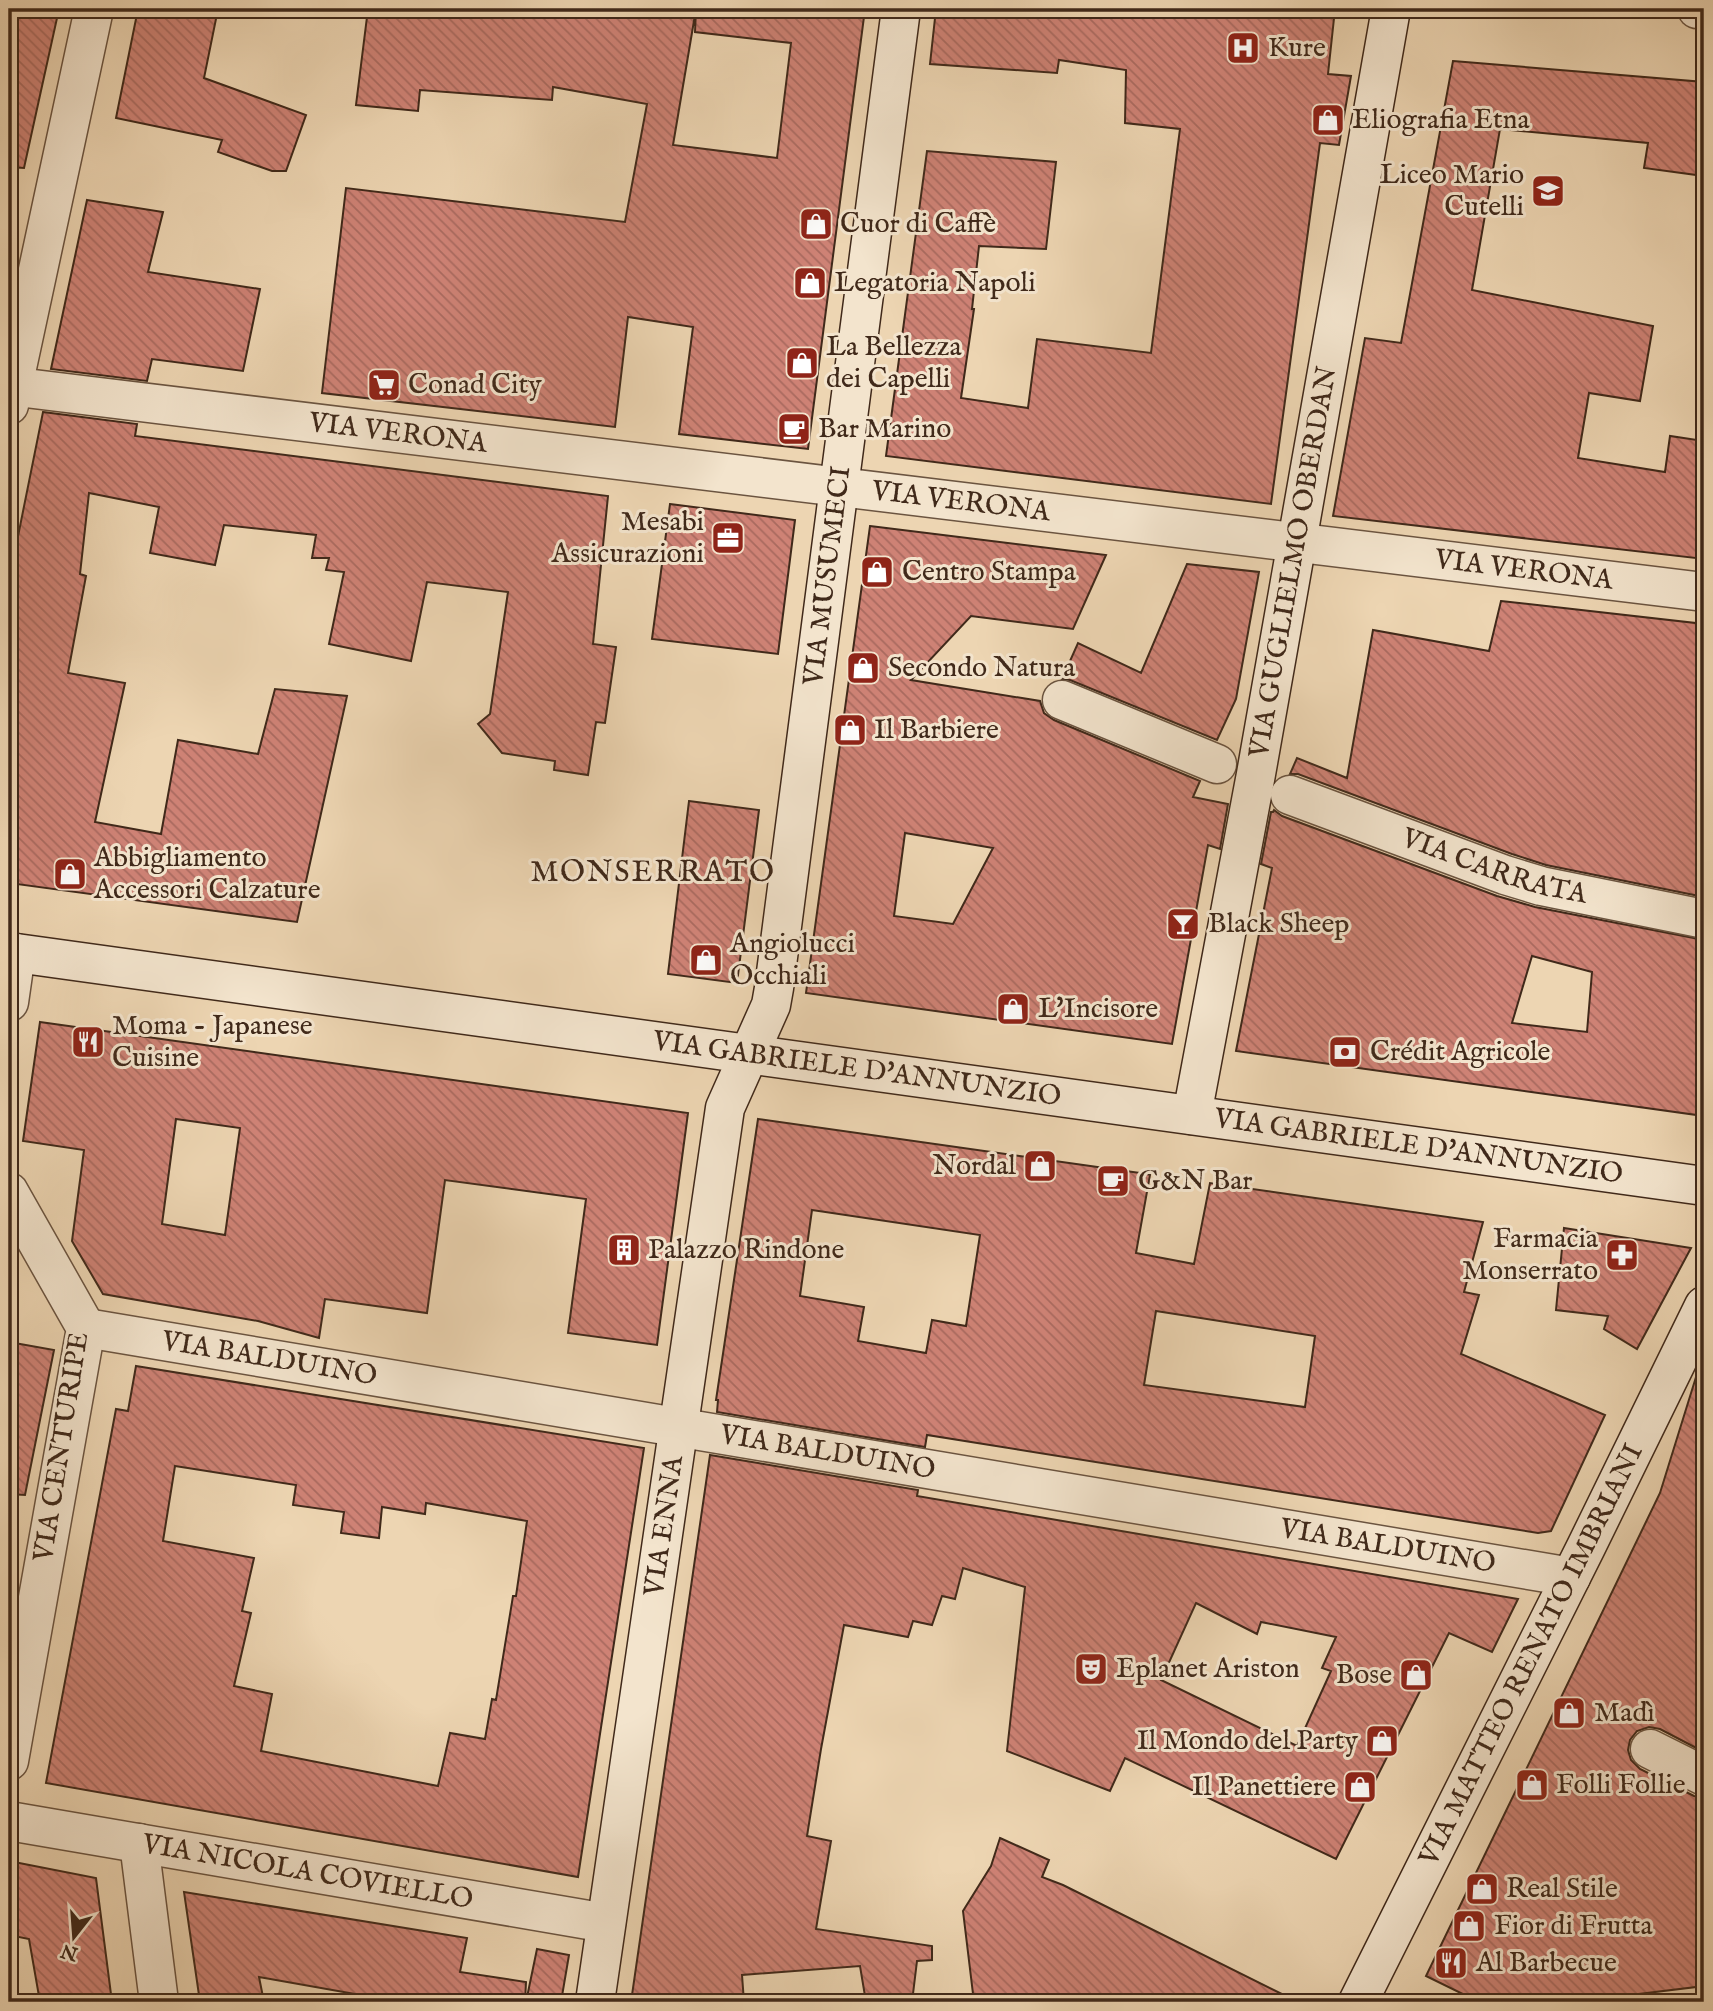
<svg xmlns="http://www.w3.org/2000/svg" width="1713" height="2011" font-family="'IM FELL English',serif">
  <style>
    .building { fill: url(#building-back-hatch); stroke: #40291a; stroke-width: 2; fill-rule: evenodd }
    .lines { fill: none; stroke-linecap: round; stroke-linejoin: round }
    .street-casing { stroke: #6b5440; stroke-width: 41 }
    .secondary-casing { stroke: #40291a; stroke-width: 41 }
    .street { stroke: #f3e4cd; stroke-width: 38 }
    .secondary { stroke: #f3e4cd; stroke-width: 38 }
    .labels { text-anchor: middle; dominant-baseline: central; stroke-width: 6; stroke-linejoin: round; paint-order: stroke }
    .poi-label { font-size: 28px; fill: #40291a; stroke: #f3e4cd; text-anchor: start }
    .street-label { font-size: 28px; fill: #40291a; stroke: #f3e4cd }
    .neighbourhood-label { font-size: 30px; letter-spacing: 2px; fill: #40291a; stroke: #f3e4cd }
  </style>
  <defs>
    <pattern id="building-back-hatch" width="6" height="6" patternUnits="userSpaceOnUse" patternTransform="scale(1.75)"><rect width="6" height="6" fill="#ce8275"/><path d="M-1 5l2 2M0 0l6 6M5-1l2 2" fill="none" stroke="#a96a5f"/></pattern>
  </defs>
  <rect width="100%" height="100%" fill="#edd5b2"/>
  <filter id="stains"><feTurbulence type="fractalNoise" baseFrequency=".00286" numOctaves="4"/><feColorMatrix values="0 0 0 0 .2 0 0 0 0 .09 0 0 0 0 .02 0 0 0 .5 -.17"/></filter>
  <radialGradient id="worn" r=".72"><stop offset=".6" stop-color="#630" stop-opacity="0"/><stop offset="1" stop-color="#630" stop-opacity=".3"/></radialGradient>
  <!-- building -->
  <path class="building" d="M20 9H59L24 168 9 167V26H15Z
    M138 9H218L204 78 306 115 286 171H272L218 152 222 140 116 118Z
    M368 9H865L808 449 679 434 693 327 628 317 615 427 322 393 346 188 625 222 647 104 553 87 552 100 420 90 418 111 356 105ZM696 9 695 32 791 43 777 158 673 145Z
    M936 9H1335L1328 74 1351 76 1339 145 1320 143 1271 504 886 456 927 151 1056 162 1046 249 979 246 972 309H974L961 398 1028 408 1037 339 1151 353 1180 129 1125 123 1126 70 1059 60 1057 73 930 64Z
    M1453 61 1704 82V176L1644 168 1648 143 1500 129 1472 290 1653 326 1640 401 1589 393 1578 458 1665 472 1670 436 1704 441V559L1333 516 1365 338 1401 343Z
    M87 200 163 212 148 272 260 289 243 371 152 359 147 381 51 369Z
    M43 412 137 424 135 436 608 496 593 644 616 647 605 723 596 722 588 775 554 770 555 761 502 753 478 724 490 714 508 592 427 582 411 661 329 644 344 572 326 570 329 558H312L316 535 224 525 215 565 150 553 159 507 89 493 80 574 86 576 68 673 125 683 95 822 161 834 178 740 258 754 275 689 347 696 297 922 9 883V581Z
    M670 504 795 520 778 654 652 639Z
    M870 526 1106 555 1073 629 971 616 911 680 1040 701 1044 713 1054 720 1200 781 1193 797 1228 804 1220 849 1208 845 1172 1044 806 993ZM905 833 993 848 953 924 894 916Z
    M1187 564 1259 572 1236 699 1217 740 1070 680 1062 679 1078 643 1141 673Z
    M1501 601 1704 624V897L1546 865 1512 854 1298 774H1290L1297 758 1347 778 1373 630 1489 651Z
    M689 801 759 810 737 983 668 974Z
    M1274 810 1282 816 1497 896 1535 907 1704 940V1116L1236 1051 1272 868 1261 864 1271 812H1273ZM1532 956 1592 972 1587 1032 1512 1023Z
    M40 1022 688 1113 657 1345 568 1333 586 1199 445 1180 427 1313 325 1299 319 1338 258 1321 103 1294 72 1241 84 1150 23 1141ZM176 1119 240 1128 225 1235 162 1224Z
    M758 1119 1147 1174 1150 1175 1136 1253 1194 1264 1210 1183 1483 1222 1464 1292 1479 1295 1461 1354 1605 1415 1551 1531 1538 1533 927 1435 925 1447 717 1412 718 1400H716L724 1347ZM812 1210 980 1235 966 1326 932 1320 926 1353 858 1341 864 1307 800 1296ZM1156 1311 1315 1336 1305 1407 1144 1385Z
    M1564 1228 1691 1248 1637 1349 1604 1329 1608 1316 1556 1310Z
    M9 1342 54 1350 25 1495 9 1494Z
    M136 1366 644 1448 578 1877 46 1783 116 1409 128 1411ZM175 1466 296 1485 293 1505 344 1512 341 1533 379 1538 382 1507 425 1514 426 1503 527 1521 516 1596H513L496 1700 492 1699 485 1739 450 1733 438 1786 261 1751 272 1694 234 1686 251 1613 242 1611 254 1558 163 1541Z
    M1696 1377 1704 1378V1752L1660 1729 1649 1727 1637 1731 1630 1740 1628 1750 1631 1760 1640 1769 1694 1796 1704 1798V1986L1573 2002H1479L1426 1976 1660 1493Z
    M710 1455 918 1490 917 1496 1518 1599 1492 1652 1449 1633 1336 1859 1125 1758 1110 1791 1007 1751 1025 1587 963 1568 955 1599 942 1596 932 1625 913 1621 908 1637 844 1625 821 1749 807 1836 831 1841 816 1929 932 1946V1960L917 1961 912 2002H866L860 1966 742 1975 744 2002H631ZM1196 1603 1257 1634 1261 1622 1336 1637 1322 1668 1331 1671 1297 1746 1161 1680Z
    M1000 1838 1049 1860 1042 1877 1063 1885 1298 2002H974L963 1911 991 1866Z
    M9 1861 96 1878 112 2002H40L29 1939 9 1935Z
    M184 1892 467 1938 460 1972 526 1982 525 2002H400L259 1977 264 2002H200Z
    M537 1949 569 1955 561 2002H526Z"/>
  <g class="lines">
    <defs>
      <g id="street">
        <path d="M1697 9H1704"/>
        <path id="s1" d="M9 386 1704 592"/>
        <path d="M9 405 94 9"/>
        <path d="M1062 700 1217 764"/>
        <path id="s2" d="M1290 795 1505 875 1541 886 1704 919"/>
        <path d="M9 1002 16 953"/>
        <path d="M9 1192 86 1328 9 1761"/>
        <path id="s3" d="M86 1328 1571 1577"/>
        <path d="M1650 1749 1704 1776"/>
        <path id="s4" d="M9 1821 606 1923"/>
        <path d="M139 1843 159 2002"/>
      </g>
      <g id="secondary">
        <path id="s5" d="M9 952 1704 1186"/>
        <path id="s6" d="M1192 1115 1256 774 1391 9"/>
        <path id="s7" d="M595 2002 725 1108 771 1005 774 988 901 9"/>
        <path id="s8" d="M1358 2002 1586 1547 1704 1306"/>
      </g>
    </defs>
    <!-- street casing -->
    <use href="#street" class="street-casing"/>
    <!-- secondary casing -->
    <use href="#secondary" class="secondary-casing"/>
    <!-- street -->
    <use href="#street" class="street"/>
    <!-- secondary -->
    <use href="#secondary" class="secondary"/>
  </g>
  <!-- icons -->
  <defs>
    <symbol id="hospital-square" viewBox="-11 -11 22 22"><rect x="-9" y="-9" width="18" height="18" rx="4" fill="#8f2418" stroke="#f3e4cd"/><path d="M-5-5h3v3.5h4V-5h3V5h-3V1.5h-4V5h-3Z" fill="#fff"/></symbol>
    <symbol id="shop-square" viewBox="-11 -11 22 22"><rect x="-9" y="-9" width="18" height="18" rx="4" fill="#8f2418" stroke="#f3e4cd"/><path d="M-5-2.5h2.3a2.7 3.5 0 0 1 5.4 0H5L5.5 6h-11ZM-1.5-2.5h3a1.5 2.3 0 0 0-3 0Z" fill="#fff"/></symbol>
    <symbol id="school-square" viewBox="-11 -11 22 22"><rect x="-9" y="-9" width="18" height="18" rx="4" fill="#8f2418" stroke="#f3e4cd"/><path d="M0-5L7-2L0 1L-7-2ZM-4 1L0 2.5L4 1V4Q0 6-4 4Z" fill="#fff"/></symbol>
    <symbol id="supermarket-square" viewBox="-11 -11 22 22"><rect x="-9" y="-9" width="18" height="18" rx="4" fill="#8f2418" stroke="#f3e4cd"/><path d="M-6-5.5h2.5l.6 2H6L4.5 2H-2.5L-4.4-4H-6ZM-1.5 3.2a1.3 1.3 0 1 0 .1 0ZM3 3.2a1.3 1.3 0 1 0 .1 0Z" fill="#fff"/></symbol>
    <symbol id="cafe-square" viewBox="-11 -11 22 22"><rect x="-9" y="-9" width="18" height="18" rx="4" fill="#8f2418" stroke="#f3e4cd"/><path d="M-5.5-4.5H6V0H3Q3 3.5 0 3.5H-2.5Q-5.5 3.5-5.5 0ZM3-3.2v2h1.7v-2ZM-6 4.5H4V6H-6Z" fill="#fff"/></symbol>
    <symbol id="office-square" viewBox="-11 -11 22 22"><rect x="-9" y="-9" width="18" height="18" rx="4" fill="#8f2418" stroke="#f3e4cd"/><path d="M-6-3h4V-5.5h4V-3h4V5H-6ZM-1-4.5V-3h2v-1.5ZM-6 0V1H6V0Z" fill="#fff"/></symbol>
    <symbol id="bar-square" viewBox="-11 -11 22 22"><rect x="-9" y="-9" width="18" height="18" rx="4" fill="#8f2418" stroke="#f3e4cd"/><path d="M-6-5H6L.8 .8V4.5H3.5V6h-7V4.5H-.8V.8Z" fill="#fff"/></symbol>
    <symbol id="restaurant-square" viewBox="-11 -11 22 22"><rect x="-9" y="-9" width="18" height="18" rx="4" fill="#8f2418" stroke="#f3e4cd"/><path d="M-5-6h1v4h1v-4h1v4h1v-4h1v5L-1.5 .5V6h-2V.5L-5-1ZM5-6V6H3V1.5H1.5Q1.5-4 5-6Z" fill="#fff"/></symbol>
    <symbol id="bank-square" viewBox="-11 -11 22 22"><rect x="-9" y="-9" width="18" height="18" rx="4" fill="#8f2418" stroke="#f3e4cd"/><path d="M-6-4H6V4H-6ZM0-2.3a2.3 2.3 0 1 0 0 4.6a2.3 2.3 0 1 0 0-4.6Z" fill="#fff"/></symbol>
    <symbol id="building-square" viewBox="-11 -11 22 22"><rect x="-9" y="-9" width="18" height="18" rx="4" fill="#8f2418" stroke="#f3e4cd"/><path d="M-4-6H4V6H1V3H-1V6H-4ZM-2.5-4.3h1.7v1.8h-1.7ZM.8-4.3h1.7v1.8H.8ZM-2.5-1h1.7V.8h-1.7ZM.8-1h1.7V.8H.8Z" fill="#fff"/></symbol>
    <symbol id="pharmacy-square" viewBox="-11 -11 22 22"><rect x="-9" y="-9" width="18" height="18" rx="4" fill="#8f2418" stroke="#f3e4cd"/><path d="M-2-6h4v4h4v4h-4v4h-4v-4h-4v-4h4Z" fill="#fff"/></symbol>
    <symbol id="theatre-square" viewBox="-11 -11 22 22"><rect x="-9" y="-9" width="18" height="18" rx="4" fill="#8f2418" stroke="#f3e4cd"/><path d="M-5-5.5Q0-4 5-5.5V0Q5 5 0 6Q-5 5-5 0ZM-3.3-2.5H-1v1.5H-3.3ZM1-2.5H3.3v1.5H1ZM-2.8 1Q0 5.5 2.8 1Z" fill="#fff"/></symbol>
  </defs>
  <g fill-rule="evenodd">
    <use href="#hospital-square" x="1224" y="29" width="38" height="38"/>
    <use href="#shop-square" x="1309" y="101" width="38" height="38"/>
    <use href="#school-square" x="1529" y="172" width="38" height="38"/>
    <use href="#shop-square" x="797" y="205" width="38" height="38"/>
    <use href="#shop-square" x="791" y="264" width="38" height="38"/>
    <use href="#shop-square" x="783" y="344" width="38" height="38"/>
    <use href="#supermarket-square" x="365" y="366" width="38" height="38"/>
    <use href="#cafe-square" x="775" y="410" width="38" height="38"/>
    <use href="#office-square" x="709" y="519" width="38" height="38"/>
    <use href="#shop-square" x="858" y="553" width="38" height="38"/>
    <use href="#shop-square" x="844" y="649" width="38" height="38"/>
    <use href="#shop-square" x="831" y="711" width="38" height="38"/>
    <use href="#shop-square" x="51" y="855" width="38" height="38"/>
    <use href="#bar-square" x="1164" y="905" width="38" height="38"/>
    <use href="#shop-square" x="687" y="941" width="38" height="38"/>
    <use href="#shop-square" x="994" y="990" width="38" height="38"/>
    <use href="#restaurant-square" x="69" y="1023" width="38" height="38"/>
    <use href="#bank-square" x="1326" y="1033" width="38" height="38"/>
    <use href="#shop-square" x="1021" y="1147" width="38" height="38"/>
    <use href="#cafe-square" x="1094" y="1162" width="38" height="38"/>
    <use href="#building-square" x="605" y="1231" width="38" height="38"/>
    <use href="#pharmacy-square" x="1603" y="1236" width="38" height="38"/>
    <use href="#theatre-square" x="1072" y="1650" width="38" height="38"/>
    <use href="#shop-square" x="1397" y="1656" width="38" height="38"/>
    <use href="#shop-square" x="1550" y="1694" width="38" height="38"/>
    <use href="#shop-square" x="1363" y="1722" width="38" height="38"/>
    <use href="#shop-square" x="1513" y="1766" width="38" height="38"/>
    <use href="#shop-square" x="1341" y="1768" width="38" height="38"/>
    <use href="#shop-square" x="1463" y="1870" width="38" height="38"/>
    <use href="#shop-square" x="1450" y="1907" width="38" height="38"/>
    <use href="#restaurant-square" x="1432" y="1944" width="38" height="38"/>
  </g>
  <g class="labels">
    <!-- poi labels -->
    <g class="poi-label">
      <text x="1268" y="48">Kure</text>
      <text x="1352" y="120">Eliografia Etna</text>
      <text x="1524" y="175" text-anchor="end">Liceo Mario<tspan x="1524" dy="32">Cutelli</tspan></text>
      <text x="840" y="224">Cuor di Caffè</text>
      <text x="834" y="283">Legatoria Napoli</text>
      <text x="826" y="347">La Bellezza<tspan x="826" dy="32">dei Capelli</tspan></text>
      <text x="408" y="385">Conad City</text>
      <text x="818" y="429">Bar Marino</text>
      <text x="704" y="522" text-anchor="end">Mesabi<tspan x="704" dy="32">Assicurazioni</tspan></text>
      <text x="902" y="572">Centro Stampa</text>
      <text x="888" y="668">Secondo Natura</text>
      <text x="874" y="730">Il Barbiere</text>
      <text x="94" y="858">Abbigliamento<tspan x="94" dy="32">Accessori Calzature</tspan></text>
      <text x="1208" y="924">Black Sheep</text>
      <text x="730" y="944">Angiolucci<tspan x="730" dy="32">Occhiali</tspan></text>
      <text x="1038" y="1009">L'Incisore</text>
      <text x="112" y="1026">Moma - Japanese<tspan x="112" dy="32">Cuisine</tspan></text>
      <text x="1370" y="1052">Crédit Agricole</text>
      <text x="1016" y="1166" text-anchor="end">Nordal</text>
      <text x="1138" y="1181">G&amp;N Bar</text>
      <text x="1598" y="1239" text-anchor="end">Farmacia<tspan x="1598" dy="32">Monserrato</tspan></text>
      <text x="648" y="1250">Palazzo Rindone</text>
      <text x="1116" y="1669">Eplanet Ariston</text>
      <text x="1392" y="1675" text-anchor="end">Bose</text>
      <text x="1594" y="1713">Madì</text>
      <text x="1358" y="1741" text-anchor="end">Il Mondo del Party</text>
      <text x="1556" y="1785">Folli Follie</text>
      <text x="1336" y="1787" text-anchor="end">Il Panettiere</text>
      <text x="1506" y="1889">Real Stile</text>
      <text x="1494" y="1926">Fior di Frutta</text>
      <text x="1476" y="1963">Al Barbecue</text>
    </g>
    <!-- street labels -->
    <g class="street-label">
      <text stroke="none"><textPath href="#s1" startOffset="392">VIA VERONA</textPath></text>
      <text stroke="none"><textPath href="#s1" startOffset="959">VIA VERONA</textPath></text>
      <text stroke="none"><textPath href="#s6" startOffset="562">VIA GUGLIELMO OBERDAN</textPath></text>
      <text stroke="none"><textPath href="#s1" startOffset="1526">VIA VERONA</textPath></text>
      <text stroke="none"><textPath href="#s7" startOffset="1449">VIA MUSUMECI</textPath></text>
      <text stroke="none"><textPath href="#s2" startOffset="217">VIA CARRATA</textPath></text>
      <text stroke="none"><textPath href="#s5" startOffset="856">VIA GABRIELE D'ANNUNZIO</textPath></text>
      <text stroke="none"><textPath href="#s5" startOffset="1423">VIA GABRIELE D'ANNUNZIO</textPath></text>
      <text stroke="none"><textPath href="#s3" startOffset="186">VIA BALDUINO</textPath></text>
      <text transform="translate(62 1447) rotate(-81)">VIA CENTURIPE</text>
      <text stroke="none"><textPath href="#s3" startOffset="752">VIA BALDUINO</textPath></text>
      <text stroke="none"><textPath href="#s7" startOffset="481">VIA ENNA</textPath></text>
      <text stroke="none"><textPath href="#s3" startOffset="1320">VIA BALDUINO</textPath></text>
      <text stroke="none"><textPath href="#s8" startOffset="388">VIA MATTEO RENATO IMBRIANI</textPath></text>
      <text stroke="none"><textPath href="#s4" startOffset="303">VIA NICOLA COVIELLO</textPath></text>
    </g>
    <!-- neighbourhood labels -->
    <g class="neighbourhood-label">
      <text x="653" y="873">MONSERRATO</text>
    </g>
  </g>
  <!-- margin -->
  <rect width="1713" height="2011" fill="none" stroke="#edd5b2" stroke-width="35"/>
  <rect x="10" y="10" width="1692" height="1990" fill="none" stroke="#40291a" stroke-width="3.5"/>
  <rect x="18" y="18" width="1678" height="1976" fill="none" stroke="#40291a" stroke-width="2"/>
  <!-- north arrow -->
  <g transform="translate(74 1937) rotate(197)" stroke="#f3e4cd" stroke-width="5" paint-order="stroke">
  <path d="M0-5L12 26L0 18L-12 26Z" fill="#40291a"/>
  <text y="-10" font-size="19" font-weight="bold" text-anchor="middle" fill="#40291a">N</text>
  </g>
  <rect width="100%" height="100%" filter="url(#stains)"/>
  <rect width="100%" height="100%" fill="url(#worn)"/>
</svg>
